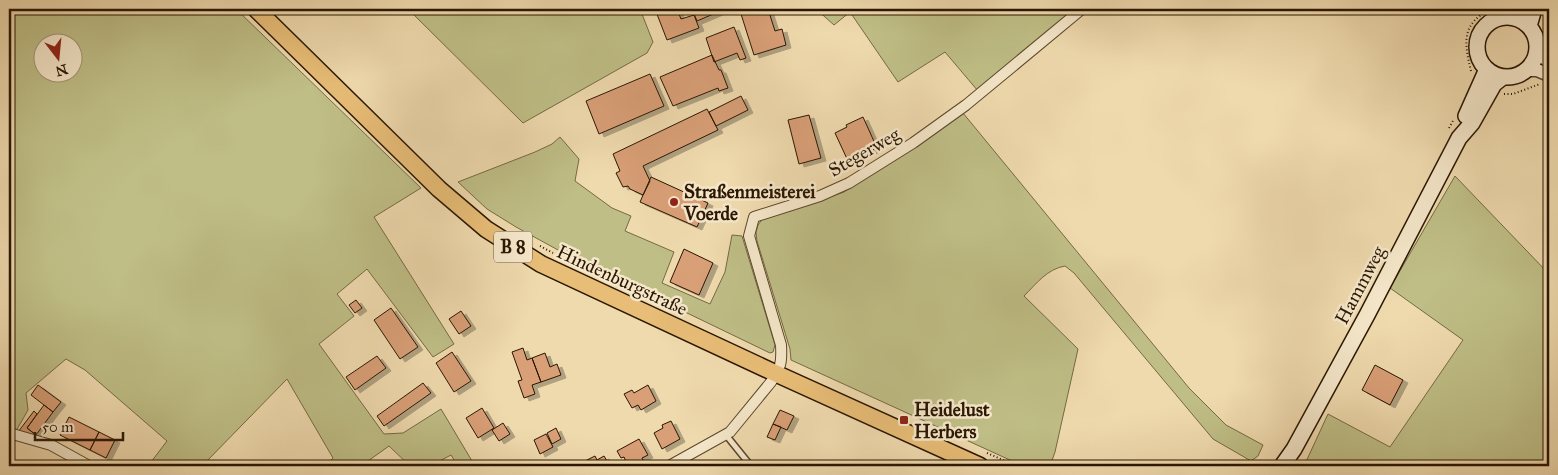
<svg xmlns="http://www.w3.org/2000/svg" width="1558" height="475" font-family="'IM FELL Great Primer',serif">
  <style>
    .green { fill: #bfbe86; stroke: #746a44; fill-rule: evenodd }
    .building { fill: #d99f77; stroke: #2a1602; filter: url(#shadow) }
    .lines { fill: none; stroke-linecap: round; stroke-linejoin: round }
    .service-casing { stroke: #5b472d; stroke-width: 8 }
    .minor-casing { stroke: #5b472d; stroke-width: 12 }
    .tertiary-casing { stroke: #5b472d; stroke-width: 15 }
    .secondary-casing { stroke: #2a1602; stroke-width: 18 }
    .primary-casing { stroke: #2a1602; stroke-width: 19 }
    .path { stroke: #2a1602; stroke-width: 2; stroke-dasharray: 1 2.5; stroke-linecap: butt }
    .service { stroke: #f5e7ca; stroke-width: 5 }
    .minor { stroke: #f5e7ca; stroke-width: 10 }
    .tertiary { stroke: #f5e7ca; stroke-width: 12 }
    .secondary { stroke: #f5e7ca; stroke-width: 15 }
    .primary { stroke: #e8bd77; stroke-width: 16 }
    .poi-dot { fill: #8f2418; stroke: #f5e7ca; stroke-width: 2 }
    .labels { text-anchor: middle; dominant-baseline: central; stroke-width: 5; stroke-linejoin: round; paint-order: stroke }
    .shield { fill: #f5e7ca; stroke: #67553e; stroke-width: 1 }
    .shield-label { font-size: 18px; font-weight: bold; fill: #2a1602 }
    .street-label { font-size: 19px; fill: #2a1602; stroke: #f5e7ca }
    .poi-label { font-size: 19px; font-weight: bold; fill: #2a1602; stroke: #f5e7ca; text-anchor: start }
  </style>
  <defs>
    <filter id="shadow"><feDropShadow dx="5" dy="3" stdDeviation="0" flood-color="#0004"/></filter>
  </defs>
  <rect width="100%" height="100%" fill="#efdaae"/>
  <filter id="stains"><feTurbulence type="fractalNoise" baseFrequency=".004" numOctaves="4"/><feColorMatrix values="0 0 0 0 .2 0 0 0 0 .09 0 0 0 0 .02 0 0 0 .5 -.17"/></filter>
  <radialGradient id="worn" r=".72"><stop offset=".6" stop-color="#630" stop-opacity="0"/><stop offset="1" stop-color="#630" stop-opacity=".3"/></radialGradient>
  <!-- green -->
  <path class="green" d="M9 9H236L421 188 374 217 454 344 433 357 367 269 337 294 354 316 319 344 384 434 403 433 441 409 475 466H458L451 455 430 466H410L389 446 361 466H325L333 458 287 379 202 466H148L167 441 85 370 66 359 26 393 28 410 16 431 9 426ZM42 42H72V72H42Z
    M408 9H640L653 42 647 53 523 123Z
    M816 9H1075L978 91 945 52 898 82 850 12 834 25Z
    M963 113 1189 388 1226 425 1263 445 1258 456 1251 461 1213 439 1074 273 1065 266C1047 269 1036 284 1024 296L1078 349 1055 452 1050 466H1023L791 360 790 349 757 241 756 232 758 225 763 218 798 208 844 192Z
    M560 137 579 159 575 181 612 208 631 216 625 231 674 252 662 283 710 304 725 272 732 235 742 236 775 345 773 352 770 353 569 256 516 227 487 209 458 182 535 152 552 144Z
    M1455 176 1549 274V466H1304L1328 414 1390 447 1463 340 1390 288Z"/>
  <!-- building -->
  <path class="building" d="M655 9H677L681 19 694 15 699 28 667 40Z
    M692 9H717L718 12 697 21Z
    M756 9H768L775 31 782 29 786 45 754 55 741 14Z
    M734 27 746 58 740 60 737 53 714 62 706 38Z
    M712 55 719 70H721L728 88 719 91 718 88 673 106 660 77Z
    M650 74 664 106 599 134 586 101Z
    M741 96 748 110 716 126 709 112Z
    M707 109 718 130 643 166 650 181 643 195 630 189 628 186 623 187 616 173 620 171 613 154Z
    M809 115 821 158 799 164 788 120Z
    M863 117 877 148 848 161 835 133 847 127 846 125Z
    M651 177 708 203 697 227 640 202Z
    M684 249 713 263 699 295 670 282Z
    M356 300 362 308 355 313 349 305Z
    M391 308 418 347 400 359 374 320Z
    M461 311 471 326 459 334 449 319Z
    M523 348 527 360 532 358 541 382 532 385 535 394 524 398 518 381 522 380 512 352Z
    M452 352 471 381 454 392 436 363Z
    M545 353 550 367 557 364 561 375 541 382 532 358Z
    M377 356 386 368 355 390 346 377Z
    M1375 365 1403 380 1390 405 1362 390Z
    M423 383 431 393 384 426 377 416Z
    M38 385 61 402 53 412 31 395Z
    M648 385 656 401 641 410 638 405 632 408 624 394 632 390 634 393Z
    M44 405 53 412 36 435 27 428Z
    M482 408 494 428 478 438 466 418Z
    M780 410 794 416 787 430 773 424Z
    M34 411 37 414 27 428 36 435 33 438 18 432Z
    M69 417 99 432 90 450 60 435Z
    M671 421 680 439 662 449 654 433 663 428 662 425Z
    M503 423 510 434 499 441 492 430Z
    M773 424 781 427 775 440 767 437Z
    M556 428 561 439 552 444 547 433Z
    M99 432 115 440 106 458 90 450Z
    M546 434 553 447 540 454 534 440Z
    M639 439 648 455 642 458 644 462 636 466 634 463 628 466 624 457 621 458 617 451Z
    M595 456 597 460 604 456 610 466H585L587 465 585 461Z"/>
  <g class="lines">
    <defs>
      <path id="service" d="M726 435 751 466"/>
      <path id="minor" d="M9 433 51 445 89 466
        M669 466 730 432 771 382C781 368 782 362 781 345L749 236 754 217 820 196 849 183 913 143 966 105 1082 9"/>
      <path id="tertiary" d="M1537 52 1549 62
        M1526 70H1537L1549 75"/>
      <path id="secondary" d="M1477 47a30 30 0 1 1 60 0a30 30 0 1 1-60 0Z
        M1529 26 1534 9
        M1466 116 1487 69
        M1282 466 1294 449 1367 315 1459 138 1472 123 1494 84 1503 77"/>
      <path id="primary" d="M256 9 439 189 486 229 541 264 777 374 980 466"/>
    </defs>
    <!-- service casing -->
    <use href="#service" class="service-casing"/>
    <!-- minor casing -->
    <use href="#minor" class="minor-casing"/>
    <!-- tertiary casing -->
    <use href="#tertiary" class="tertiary-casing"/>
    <!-- secondary casing -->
    <use href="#secondary" class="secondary-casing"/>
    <!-- primary casing -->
    <use href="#primary" class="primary-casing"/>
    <!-- path -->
    <path class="path" d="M1471 71C1464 42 1461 23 1492 9
      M1504 94H1513L1540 84
      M1449 128 1454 119
      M540 246 553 253
      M987 453 1017 466"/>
    <!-- service -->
    <use href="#service" class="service"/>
    <!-- minor -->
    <use href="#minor" class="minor"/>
    <!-- tertiary -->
    <use href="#tertiary" class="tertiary"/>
    <!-- secondary -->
    <use href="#secondary" class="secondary"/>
    <!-- primary -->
    <use href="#primary" class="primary"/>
  </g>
  <!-- markers -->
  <g class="poi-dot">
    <circle cx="674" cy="202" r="5"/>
    <rect x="899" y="415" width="10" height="10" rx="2.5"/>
  </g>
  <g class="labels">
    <!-- shield labels -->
    <rect class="shield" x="494" y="231.5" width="38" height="31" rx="4"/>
    <g class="shield-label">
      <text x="513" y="247">B 8</text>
    </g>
    <!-- street labels -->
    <g class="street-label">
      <text transform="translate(864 152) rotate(-30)">Stegerweg</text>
      <text transform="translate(622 280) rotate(25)">Hindenburgstraße</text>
      <text transform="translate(1360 285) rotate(-62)">Hammweg</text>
    </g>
    <!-- poi labels -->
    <g class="poi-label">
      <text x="684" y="191">Straßenmeisterei<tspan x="684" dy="22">Voerde</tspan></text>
      <text x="914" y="409">Heidelust<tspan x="914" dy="22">Herbers</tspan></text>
    </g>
  </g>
  <!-- margin -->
  <rect width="1558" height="475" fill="none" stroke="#efdaae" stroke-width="30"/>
  <rect x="10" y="10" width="1538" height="455" fill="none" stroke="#2a1602" stroke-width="2.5"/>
  <rect x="15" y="15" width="1528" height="445" fill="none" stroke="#2a1602"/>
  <!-- north arrow -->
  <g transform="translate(58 58) rotate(164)"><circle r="24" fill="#f5e7ca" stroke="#a4937a"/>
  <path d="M0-4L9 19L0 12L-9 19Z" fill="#8f2418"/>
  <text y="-8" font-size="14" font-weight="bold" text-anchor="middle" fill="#2a1602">N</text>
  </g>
  <!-- scale -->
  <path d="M35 432v8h88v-8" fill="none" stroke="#2a1602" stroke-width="2.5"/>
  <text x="42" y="432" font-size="15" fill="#2a1602" stroke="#f5e7ca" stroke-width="4" paint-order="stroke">50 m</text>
  <rect width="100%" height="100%" filter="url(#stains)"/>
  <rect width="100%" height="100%" fill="url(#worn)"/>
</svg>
